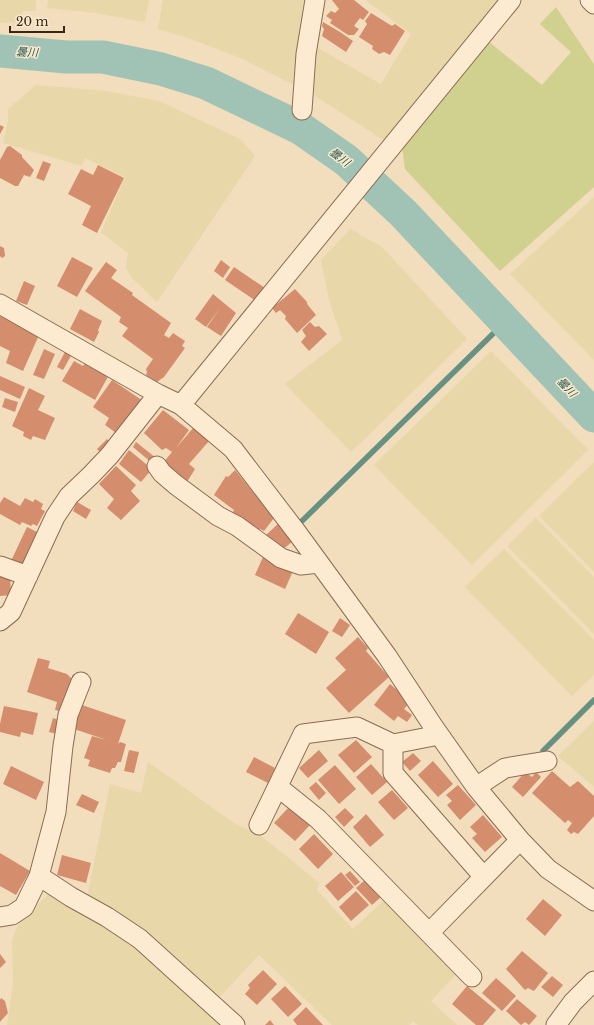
<svg xmlns="http://www.w3.org/2000/svg" width="594" height="1025" font-family="'Libre Baskerville','Noto Sans JP',serif">
  <style>
    .farmland { fill: #e8d8a9 }
    .green { fill: #d0d18f }
    .lines { fill: none; stroke-linecap: round; stroke-linejoin: round }
    .stream { stroke: #679182; stroke-width: 5.5 }
    .river { stroke: #a0c3b5; stroke-width: 33 }
    .building { fill: #d48e6e }
    .minor-casing { stroke: #8b6c54; stroke-width: 21 }
    .minor { stroke: #fcebd0; stroke-width: 19 }
    .labels { text-anchor: middle; dominant-baseline: central; stroke-width: 3; stroke-linejoin: round; paint-order: stroke }
    .water-label { font-size: 11px; font-style: italic; fill: #285a52; stroke: #f9e8cc }
  </style>
  <rect width="100%" height="100%" fill="#f2ddbc"/>
  <!-- farmland -->
  <path class="farmland" d="M0 0H36V11H23L21 22 0 23Z
    M48 0H149L145 21 143 22 96 13 47 8Z
    M163 0H306L295 81 292 84 243 59 188 38 158 29Z
    M365 0H502L387 142 312 94 316 47 381 84 411 34Z
    M36 85 106 91 159 101 240 139 255 156 157 302 132 278 126 268 128 253 101 232 125 177 85 158 82 166 3 143 8 121V109Z
    M594 197V360L510 274Z
    M350 229 382 247 467 339 351 452 285 384 342 340 329 300 321 260Z
    M491 351 588 450 472 565 374 465Z
    M594 462V572L539 516Z
    M536 518 594 577V634L507 546Z
    M504 549 594 640V675L572 696 465 587Z
    M594 721V787L558 756Z
    M148 762 234 823 261 836 290 859 319 883 317 890 353 929 384 900 456 975 431 1001 457 1025H418L413 1021 409 1025H332L259 955 217 1000 87 897 110 784 141 793Z
    M50 892 110 925 227 1025H7L13 983 12 941 17 927Z"/>
  <!-- green -->
  <path class="green" d="M556 7 594 64V187L500 271 405 169 402 147 488 41 542 85 571 52 540 24Z"/>
  <g class="lines">
    <!-- stream -->
    <path class="stream" d="M302 521 505 322
      M543 751 594 700"/>
    <!-- river -->
    <path class="river" d="M0 51 66 57H103L161 69 206 83 300 128 346 160 403 213 594 416"/>
  </g>
  <!-- building -->
  <path class="building" d="M332 0H354L369 12 363 20 360 18 354 26 359 29 354 35H348L330 23 332 20 326 16 331 11 335 13 339 9Z
    M371 13 392 26 395 24 405 31 390 55 384 52 379 54 372 49 373 46 359 37 367 24 365 21Z
    M323 22 340 32 353 41 346 52 322 36 324 29 322 26Z
    M0 125 4 127 0 134Z
    M10 146 22 155V157L34 170 30 177 24 175 18 186H15L0 178V160L7 147Z
    M43 161 51 164 44 181 36 178Z
    M98 165 124 178 97 233 82 225 91 206 68 194 81 169 93 175Z
    M0 246 4 248 5 256 2 258 0 256Z
    M72 257 93 268 77 297 57 286Z
    M221 260 230 267 223 278 214 271Z
    M106 262 117 270 111 278 133 293 132 295 171 323 164 335 169 338 173 333 185 341 182 346 185 348 164 377 157 382 146 375 147 372 146 369 153 359 122 336 128 328 119 322 121 317 85 291Z
    M234 267 265 288 256 301 225 280Z
    M24 281 35 286 27 305 16 301Z
    M295 289 307 302V304L316 315 297 333 285 319 286 316 280 310 276 313 272 308Z
    M213 294 236 313 221 336 207 327 221 307 206 327 195 319Z
    M80 309 102 321 98 330 99 332 94 342 70 329Z
    M0 316 39 335 23 371 6 363 10 351 0 346Z
    M310 322 315 327 319 326 327 334 309 351 301 342 306 336 302 330Z
    M44 349 55 354 44 379 33 375Z
    M66 350 72 354 63 370 57 367Z
    M74 361 83 366 86 362 109 375 95 400 62 381Z
    M0 376 25 387 20 399 0 390Z
    M112 380 146 403 119 435 105 425 109 418 93 407Z
    M29 388 45 396 38 410 55 418 45 440 33 436 31 440 23 436 24 432 12 426Z
    M5 398 18 402 15 412 2 407Z
    M163 410 189 430 176 448 194 427 209 441 189 464 195 469 187 482 163 463 172 452 166 448 162 450 144 433Z
    M107 439 114 446 103 455 97 449Z
    M136 442 156 458 152 463 133 447Z
    M129 450 152 469 141 482 119 464Z
    M116 466 136 485 131 491 140 501 121 520 107 508 114 499 99 484Z
    M235 470 274 518 264 531 260 529 256 534 232 514 234 510 214 495 226 476 228 477Z
    M4 497 20 506 25 498 33 502 35 499 43 504 41 509 45 511 37 526 33 524 31 526 22 522 20 525 0 514V503Z
    M77 502 91 510 86 519 73 511Z
    M281 521 294 540 280 552 265 536Z
    M27 527 43 535 27 568 11 561Z
    M263 557 293 571 285 589 255 575Z
    M0 573H10L11 595 0 596Z
    M298 613 329 632 316 654 285 634Z
    M340 618 350 625 342 637 332 631Z
    M358 637 368 648 366 651 389 677 349 713 326 688 346 670 335 658Z
    M38 658 50 661 48 668 67 674 74 681 63 712 55 710 57 702 27 692Z
    M390 684 411 701 404 709 412 715 407 722 398 716 394 721 374 705Z
    M79 704 126 720 118 744 120 742 126 744 121 762H118L115 768H112L110 773 88 766 90 760 84 758 92 736 107 740 71 728Z
    M4 706 38 713 33 735 21 732 20 737 0 732V724Z
    M53 718 64 722 61 735 49 732Z
    M356 740 372 757 354 773 338 755Z
    M129 750 139 752 134 773 124 771Z
    M319 750 328 761 308 778 299 768Z
    M413 753 421 761 410 771 402 762Z
    M254 757 275 768 268 783 246 772Z
    M433 761 453 784 438 797 418 775Z
    M371 764 387 782 372 795 356 777Z
    M335 765 356 789 339 804 318 780Z
    M11 766 44 782 36 800 3 784Z
    M552 771 570 787 578 781 594 796V816L578 834 574 832 571 834 567 830 572 823 568 820 565 823 532 793Z
    M525 772 532 777 536 772 541 777 523 797 512 787Z
    M316 782 326 793 319 800 309 788Z
    M458 785 476 805 460 820 447 805 452 801 446 795Z
    M392 790 408 808 394 820 378 802Z
    M82 794 99 802 94 813 76 805Z
    M290 806 310 825 295 841 274 823Z
    M345 808 354 817 344 827 335 817Z
    M366 814 384 835 370 847 353 827Z
    M483 815 502 837 485 852 472 838 477 834 470 827Z
    M314 834 333 854 318 869 299 849Z
    M0 853 30 871 16 895 0 886Z
    M62 855 91 863 86 883 57 875Z
    M350 871 360 882 355 886 345 875Z
    M341 872 354 887 338 901 325 886Z
    M366 879 382 896 372 905 356 888Z
    M356 891 369 905 351 921 339 907Z
    M543 899 562 915 545 936 526 919Z
    M522 951 548 973 534 991 528 988 525 990 506 969Z
    M0 954 6 962 0 968Z
    M263 970 277 984 257 1005 245 994 250 988 248 985Z
    M552 976 563 985 553 997 541 987Z
    M496 978 516 996 502 1011 482 993Z
    M285 986 302 1004 288 1017 271 999Z
    M467 986 496 1010 483 1025H476L452 1004Z
    M1 998 5 1001 8 1013 0 1022V1000Z
    M517 999 537 1016 529 1025 525 1022 521 1025 506 1011Z
    M306 1007 323 1025H297L293 1020Z
    M270 1020 274 1025H265Z"/>
  <g class="lines">
    <defs>
      <path id="minor" d="M590 0 594 4
        M302 110 306 54 315 0
        M0 304 158 394 181 405 233 449 298 534 387 656 433 726 476 787 520 840 548 869 594 901
        M181 405 511 0
        M157 466 162 473 176 485 218 516 237 526 281 558 301 565 319 563
        M0 566 28 576
        M0 621 11 612 55 517 69 496 92 474 110 455 158 394
        M393 744V773L484 877
        M278 787 318 819 472 977
        M476 787 505 768 547 761
        M259 825 303 734 357 727 393 744 439 735
        M39 876 71 897 107 917 140 939 235 1025
        M0 917 12 915 24 907 39 876 56 812 63 746 68 715 81 682
        M429 933 520 840
        M556 1025 573 1002 594 981"/>
    </defs>
    <!-- minor casing -->
    <use href="#minor" class="minor-casing"/>
    <!-- minor -->
    <use href="#minor" class="minor"/>
  </g>
  <g class="labels">
    <!-- water labels -->
    <g class="water-label">
      <text transform="translate(27 52) rotate(3)">曇川</text>
      <text transform="translate(340 157) rotate(37)">曇川</text>
      <text transform="translate(567 387) rotate(47)">曇川</text>
    </g>
  </g>
  <!-- scale -->
  <path d="M10 26v6h54v-6" fill="none" stroke="#39261a" stroke-width="2"/>
  <text x="16" y="26" font-size="12" fill="#39261a" stroke="#f9e8cc" stroke-width="3" paint-order="stroke">20 m</text>
</svg>
